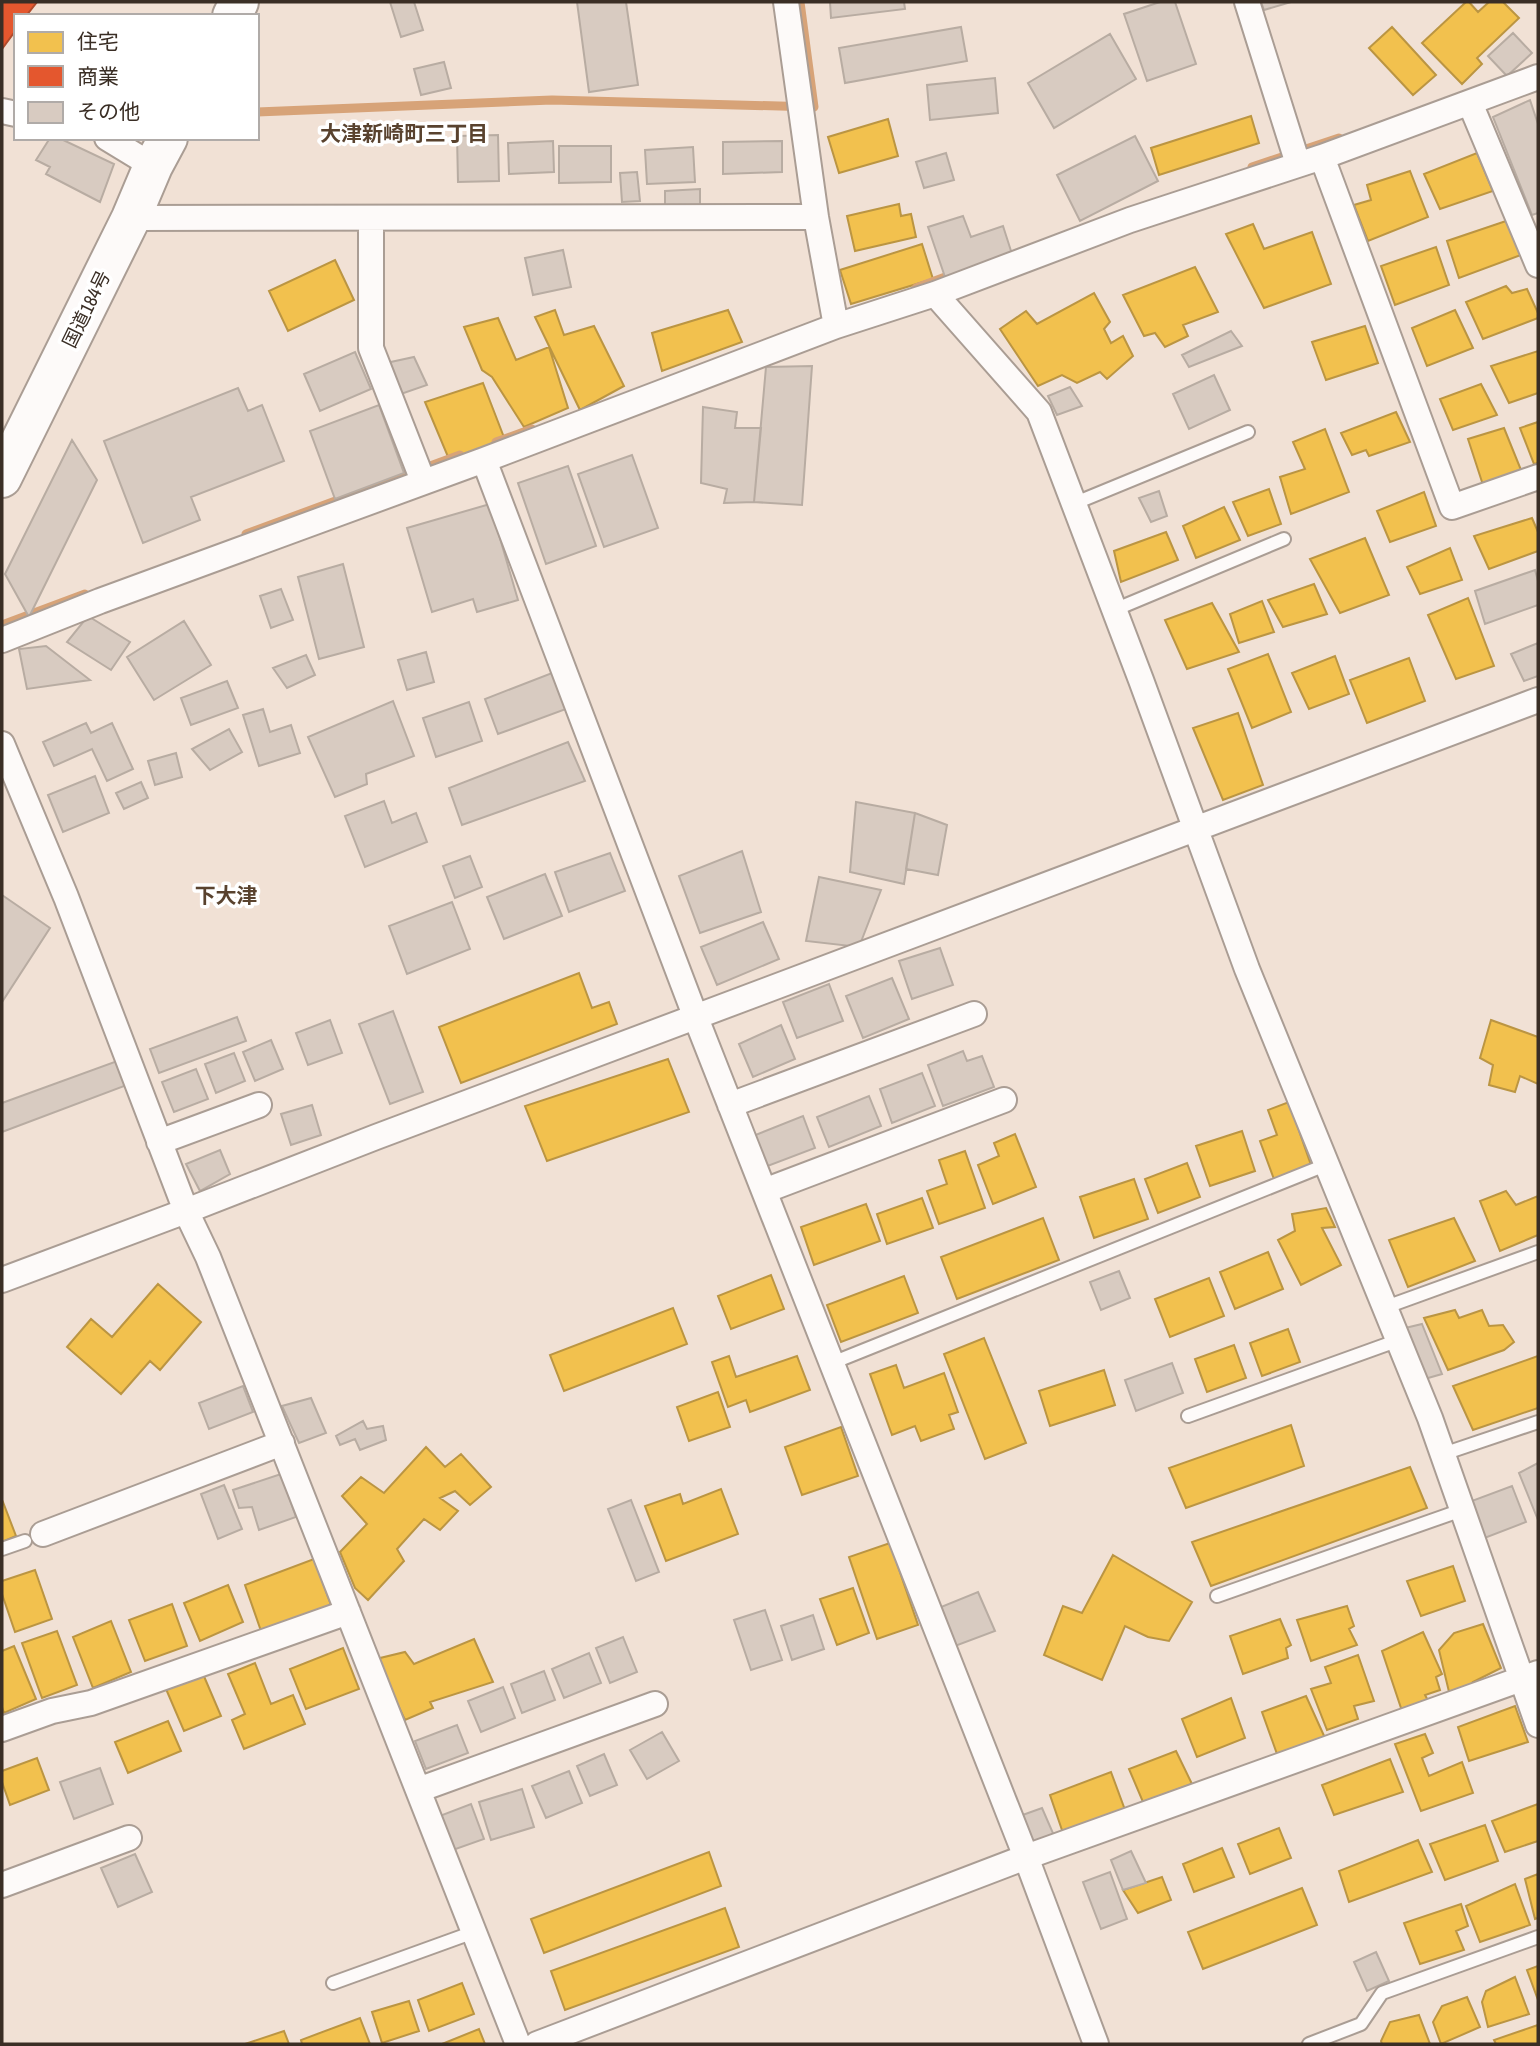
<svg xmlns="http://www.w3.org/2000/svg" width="1540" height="2046" font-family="'Archivo Narrow','Noto Sans JP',sans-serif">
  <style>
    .homes { fill: #f2c14e; stroke: #bb9542; stroke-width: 2 }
    .shops { fill: #e4572e; stroke: #b14b2b; stroke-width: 2 }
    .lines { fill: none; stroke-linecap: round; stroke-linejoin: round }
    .stream { stroke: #d7a378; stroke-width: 9 }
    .building { fill: #d8cbc1; stroke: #b8aca2; stroke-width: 2 }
    .lane-casing { stroke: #aa9d94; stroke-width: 16 }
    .street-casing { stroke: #aa9d94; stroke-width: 28 }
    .highway-casing { stroke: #aa9d94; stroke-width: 42 }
    .lane { stroke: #fdfaf9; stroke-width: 12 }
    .street { stroke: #fdfaf9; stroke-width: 24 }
    .highway { stroke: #fdfaf9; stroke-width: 38 }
    .labels { text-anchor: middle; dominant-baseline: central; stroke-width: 7; stroke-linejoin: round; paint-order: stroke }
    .street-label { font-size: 19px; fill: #3a2e25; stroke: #fff }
    .neighbourhood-label { font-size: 21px; font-weight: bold; fill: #59422e; stroke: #fff }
  </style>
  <rect width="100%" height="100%" fill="#f1e1d5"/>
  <!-- homes -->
  <path class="homes" d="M1466 2H1469L1478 12 1489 2H1503L1519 18 1477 58 1482 64 1462 84 1422 43Z
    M1392 27 1436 75 1413 95 1369 48Z
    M1251 116 1259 143 1159 175 1151 148Z
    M888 119 898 156 839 173 828 137Z
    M1477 153 1493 191 1440 209 1424 174Z
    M1410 171 1428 217 1368 241 1354 205 1371 200 1367 185Z
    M899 204 901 216 911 214 916 237 855 251 847 216Z
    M1506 221 1521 255 1459 278 1447 241Z
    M1253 224 1264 249 1312 232 1331 284 1264 308 1226 234Z
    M922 244 933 279 851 304 840 270Z
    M1436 247 1449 285 1395 305 1381 266Z
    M335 260 354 300 288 331 269 291Z
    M1195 267 1218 312 1183 325 1188 336 1165 347 1155 333 1144 336 1123 295Z
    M1506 286 1512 293 1527 289 1538 313V318L1483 339 1466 302Z
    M1094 293 1110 322 1104 329 1111 343 1123 336 1133 356 1107 379 1100 372 1077 383 1062 375 1038 386 1000 329 1026 311 1037 324Z
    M555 310 564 335 594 326 624 386 580 410 535 317Z
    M728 310 742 342 662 371 652 333Z
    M1455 310 1473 348 1427 366 1412 328Z
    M498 318 516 360 549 347 568 408 524 427 492 377 482 370 464 327Z
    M1365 326 1378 363 1326 380 1312 342Z
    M1538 351V393L1509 403 1491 366Z
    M483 383 505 440 451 464 425 402Z
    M1481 384 1497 415 1453 430 1440 399Z
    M1396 412 1410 442 1369 456 1366 450 1352 455 1341 433Z
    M1538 422V463L1534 464 1520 428Z
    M1504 428 1521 470 1483 485 1468 439Z
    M1325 429 1349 492 1291 514 1280 477 1305 469 1293 442Z
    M1269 489 1281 524 1248 536 1233 502Z
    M1424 492 1436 526 1390 542 1377 511Z
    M1224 507 1240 540 1196 558 1183 526Z
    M1532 518 1538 532V551L1489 569 1474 536Z
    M1166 532 1178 560 1121 582 1114 551Z
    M1365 538 1389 595 1340 613 1310 559Z
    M1450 548 1462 580 1420 594 1407 567Z
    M1314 584 1327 614 1283 627 1268 600Z
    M1468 598 1494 666 1456 679 1428 615Z
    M1262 601 1274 632 1239 643 1230 614Z
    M1212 603 1239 652 1187 669 1165 620Z
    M1268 654 1291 712 1252 728 1228 669Z
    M1335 656 1349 694 1309 709 1292 673Z
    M1409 658 1425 701 1367 723 1350 680Z
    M1238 713 1263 785 1223 800 1193 728Z
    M579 973 592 1008 609 1002 617 1024 461 1083 439 1027Z
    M1491 1020 1538 1037V1084L1520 1076 1515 1092 1489 1085 1493 1065 1480 1058Z
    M668 1059 689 1112 547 1161 525 1106Z
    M1289 1102 1312 1168 1275 1182 1260 1141 1277 1135 1268 1110Z
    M1242 1131 1255 1171 1210 1186 1196 1146Z
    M1015 1134 1036 1187 993 1204 978 1165 999 1156 994 1143Z
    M965 1151 985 1208 939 1224 927 1191 947 1184 939 1160Z
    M1187 1163 1200 1197 1158 1213 1145 1179Z
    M1134 1179 1148 1219 1094 1238 1080 1197Z
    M1506 1191 1516 1205 1538 1196V1235L1500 1251 1480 1201Z
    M922 1198 933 1228 887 1244 877 1214Z
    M866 1204 880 1241 814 1265 801 1227Z
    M1326 1208 1335 1227 1322 1228 1341 1265 1301 1285 1278 1240 1295 1231 1292 1214Z
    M1043 1218 1059 1260 957 1299 941 1257Z
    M1454 1218 1475 1261 1408 1287 1389 1240Z
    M1268 1252 1283 1289 1235 1309 1220 1272Z
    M771 1275 784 1309 731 1329 718 1296Z
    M904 1276 918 1313 841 1342 827 1305Z
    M1209 1278 1224 1316 1170 1337 1155 1299Z
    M158 1284 201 1322 160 1370 150 1361 121 1394 67 1347 91 1319 112 1337Z
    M673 1308 687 1344 564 1391 550 1355Z
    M1455 1310 1459 1318 1482 1310 1489 1326 1503 1325 1514 1342 1504 1350 1448 1370 1424 1318Z
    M1288 1329 1300 1362 1262 1376 1250 1343Z
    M984 1338 1026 1443 985 1459 944 1354Z
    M1234 1345 1246 1378 1207 1392 1195 1359Z
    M729 1356 736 1377 797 1356 810 1390 750 1412 746 1400 728 1407 712 1362Z
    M1538 1356V1408L1473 1430 1453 1386Z
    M896 1365 904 1388 944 1373 958 1412 949 1415 954 1429 921 1441 915 1426 892 1435 870 1374Z
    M1104 1370 1115 1405 1050 1426 1039 1391Z
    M718 1392 730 1427 689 1441 677 1407Z
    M1291 1425 1304 1466 1186 1508 1169 1468Z
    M841 1427 858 1476 802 1495 785 1447Z
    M426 1447 445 1467 461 1454 491 1487 470 1505 455 1491 440 1498 458 1511 440 1530 424 1519 397 1549 404 1561 368 1600 355 1588 340 1552 367 1524 342 1496 361 1477 384 1493Z
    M1410 1467 1427 1508 1211 1586 1192 1542Z
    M721 1489 738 1534 666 1561 645 1506 680 1494 683 1504Z
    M3 1502 16 1536 2 1542V1503Z
    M890 1543 918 1625 877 1639 849 1557Z
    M1113 1555 1192 1602 1169 1641 1148 1637 1125 1626 1102 1680 1044 1655 1063 1606 1082 1613Z
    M314 1559 331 1605 261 1631 245 1585Z
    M1453 1566 1465 1601 1421 1616 1407 1581Z
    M35 1570 52 1619 15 1632 2 1594V1581Z
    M228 1585 243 1622 200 1641 184 1603Z
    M853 1588 869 1633 837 1645 820 1599Z
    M172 1604 187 1646 145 1661 129 1620Z
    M1347 1606 1354 1626 1349 1629 1357 1645 1311 1661 1297 1620Z
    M1280 1619 1291 1645 1286 1648 1288 1658 1243 1674 1230 1636Z
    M111 1621 131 1672 93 1688 73 1637Z
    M1483 1624 1501 1668 1473 1682 1476 1688 1450 1696 1439 1650 1454 1633Z
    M57 1631 77 1685 42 1698 22 1643Z
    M1423 1632 1442 1674 1436 1677 1440 1690 1425 1695 1430 1704 1402 1711 1382 1651Z
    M474 1639 493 1682 430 1702 433 1708 405 1720 376 1659 405 1652 414 1664Z
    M14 1646 36 1699 4 1713 2 1707V1651Z
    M343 1648 359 1689 306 1709 290 1669Z
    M1358 1655 1374 1701 1354 1706 1358 1719 1327 1730 1311 1689 1331 1683 1325 1667Z
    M255 1663 271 1704 293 1695 305 1724 244 1749 232 1720 245 1714 228 1674Z
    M203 1674 221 1716 184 1731 166 1689Z
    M1306 1696 1325 1738 1277 1754 1262 1712Z
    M1231 1698 1245 1738 1197 1757 1182 1719Z
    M1515 1706 1528 1742 1469 1761 1458 1727Z
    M168 1721 181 1751 128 1773 115 1742Z
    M1425 1734 1433 1753 1422 1758 1429 1776 1462 1762 1473 1793 1421 1811 1395 1744Z
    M1176 1751 1192 1784 1143 1802 1129 1769Z
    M37 1758 49 1790 10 1805 2 1782V1771Z
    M1390 1759 1403 1792 1334 1815 1322 1785Z
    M1111 1772 1125 1810 1063 1833 1050 1795Z
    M1538 1804V1841L1505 1852 1492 1821Z
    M1485 1825 1498 1861 1445 1880 1430 1844Z
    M1279 1828 1291 1858 1250 1874 1238 1844Z
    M1418 1840 1432 1872 1349 1902 1339 1871Z
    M1222 1848 1234 1877 1194 1892 1183 1864Z
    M709 1852 721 1886 544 1953 531 1919Z
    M1538 1874V1918L1535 1919 1525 1879Z
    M1162 1877 1171 1900 1138 1913 1123 1890Z
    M1515 1884 1530 1925 1480 1942 1466 1906Z
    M1302 1888 1317 1925 1203 1969 1188 1932Z
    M1461 1904 1468 1926 1456 1931 1464 1950 1420 1964 1404 1923Z
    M725 1908 739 1947 565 2010 551 1971Z
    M1538 1966V2000L1527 1970Z
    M1515 1977 1529 2014 1488 2027 1482 2002 1486 1991Z
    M462 1983 474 2014 429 2031 418 2000Z
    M1467 1997 1480 2027 1441 2044 1433 2022 1442 2006Z
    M409 2001 419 2031 382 2043 372 2012Z
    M1419 2015 1430 2044H1382L1381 2041 1390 2022Z
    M360 2018 370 2044H302L301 2040Z
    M1538 2025V2044H1496L1494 2040Z
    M479 2029 485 2044H442Z
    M284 2031 289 2044H245Z"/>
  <!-- shops -->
  <path class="shops" d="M2 2H37L26 16H16V30L2 49Z"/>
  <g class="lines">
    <!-- stream -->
    <path class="stream" d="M257 112 552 100 814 107 800 2
      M1252 167 1339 138
      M916 288 956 273
      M496 442 532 429
      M246 534 460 455
      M2 625 85 594"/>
  </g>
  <!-- building -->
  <path class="building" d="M390 2H414L423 30 401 37Z
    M577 2H626L638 85 589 92Z
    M830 2H904L905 9 831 18Z
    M1160 2H1175L1196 64 1147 81 1124 14Z
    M1261 2H1291L1264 10Z
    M961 27 967 61 845 83 839 48Z
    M1513 33 1532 53 1507 76 1488 56Z
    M1110 34 1136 79 1054 128 1028 83Z
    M444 62 451 88 421 95 414 69Z
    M995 78 998 113 930 120 927 85Z
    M1530 100 1538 124V213L1532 215 1493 117Z
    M498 135 499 181 458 182 457 136Z
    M1135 136 1158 181 1080 221 1057 175Z
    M50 138H59L114 164 100 202 46 174 50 167 36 160Z
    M553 141 554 172 509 174 508 143Z
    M782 141V172L723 174V142Z
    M559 146H611V182L559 183Z
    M693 147 695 182 647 184 645 150Z
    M946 153 954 180 924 188 916 162Z
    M637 172 640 201 622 202 620 173Z
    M700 189V206L665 207V191Z
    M963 216 971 237 1003 226 1012 254 945 277 928 227Z
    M563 250 571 287 533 295 525 258Z
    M1231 331 1242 346 1189 367 1182 355Z
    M355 352 371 389 320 411 304 374Z
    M414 357 427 385 398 395 386 363Z
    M812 366 802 505 754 502 766 367Z
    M1214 375 1230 410 1189 429 1173 394Z
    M1070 387 1082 406 1057 415 1048 396Z
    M238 388 248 411 262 405 284 461 191 497 200 520 143 543 104 441Z
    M379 405 404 473 335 499 310 431Z
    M703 407 737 412 735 428H761L754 502 724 503 727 489 701 483Z
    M72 440 97 480 29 617 5 574Z
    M632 455 658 528 604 547 578 474Z
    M568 466 596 546 546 564 518 483Z
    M1159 491 1167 516 1151 522 1139 498Z
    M490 504 518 600 477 612 473 599 432 612 407 528Z
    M343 564 364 647 319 659 298 577Z
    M1535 570 1538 581V605L1485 624 1475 591Z
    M281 589 293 620 271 628 260 596Z
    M88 616 130 642 111 670 67 642Z
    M184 621 211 665 154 700 127 657Z
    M1538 643V676L1524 681 1511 654Z
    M46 646 90 680 27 689 19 649Z
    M426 652 434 682 407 690 398 660Z
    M306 655 315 675 287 688 273 668Z
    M552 673 566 709 498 734 485 699Z
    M227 681 238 708 191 725 181 698Z
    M393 701 414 756 366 774 367 784 335 797 308 737Z
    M469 702 482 741 436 757 423 718Z
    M263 709 270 732 291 725 300 753 259 766 243 715Z
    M86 723 91 733 112 723 133 769 107 781 92 749 54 766 43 742Z
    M229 729 242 752 210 770 192 749Z
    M568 742 585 781 462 825 449 788Z
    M176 753 182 777 155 785 148 761Z
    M95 776 109 813 63 832 48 795Z
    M141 782 148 798 124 809 116 793Z
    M384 801 392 823 416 813 427 842 365 867 345 816Z
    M856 802 915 813 904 884 850 872Z
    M915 813 947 825 938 875 906 869Z
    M742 851 761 912 700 933 679 876Z
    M610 853 625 891 569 912 555 872Z
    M470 856 482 887 455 898 443 866Z
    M545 874 562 916 504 939 487 897Z
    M819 877 881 890 859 947 806 941Z
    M2 895 50 928 2 1002Z
    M452 902 470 949 407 974 389 926Z
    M763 922 779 959 717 985 701 947Z
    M940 948 953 985 912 999 899 961Z
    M892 978 909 1019 863 1038 846 996Z
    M829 984 843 1021 797 1038 783 1002Z
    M393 1011 423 1092 390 1104 359 1024Z
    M237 1017 246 1041 159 1073 150 1049Z
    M330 1020 342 1053 308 1065 296 1033Z
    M781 1025 795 1059 753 1077 739 1044Z
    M271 1040 283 1069 255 1081 243 1052Z
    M963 1051 967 1061 982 1056 994 1087 943 1106 928 1065Z
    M234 1053 245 1081 216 1093 205 1064Z
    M120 1060 127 1085 2 1132V1103Z
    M196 1069 208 1099 174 1112 162 1082Z
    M922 1073 935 1106 892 1123 880 1089Z
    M869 1096 881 1126 829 1147 817 1117Z
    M312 1105 321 1135 291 1145 281 1114Z
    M803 1116 815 1148 765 1167 753 1136Z
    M220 1150 230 1174 200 1191 186 1164Z
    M1119 1271 1130 1298 1101 1310 1090 1282Z
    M1422 1324 1442 1374 1421 1380 1401 1329Z
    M1172 1363 1183 1393 1136 1411 1125 1380Z
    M243 1386 253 1412 209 1429 199 1403Z
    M311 1398 326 1433 299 1443 282 1406Z
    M363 1421 367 1429 383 1426 386 1440 360 1450 355 1439 340 1445 336 1436Z
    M1538 1463V1520L1519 1473Z
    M281 1474 296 1517 259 1530 252 1507 239 1508 233 1490Z
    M224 1485 242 1529 218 1539 201 1494Z
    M1512 1486 1526 1522 1482 1539 1469 1502Z
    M631 1500 659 1572 636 1581 608 1509Z
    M978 1592 995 1631 955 1646 941 1607Z
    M765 1610 782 1660 751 1670 734 1620Z
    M813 1615 824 1649 792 1660 781 1626Z
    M623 1637 637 1672 610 1683 596 1648Z
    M589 1653 601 1683 564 1698 552 1669Z
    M544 1671 555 1700 522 1713 511 1684Z
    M503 1687 515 1718 481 1732 468 1701Z
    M457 1725 468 1753 426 1769 415 1741Z
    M662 1732 679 1761 647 1779 630 1750Z
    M604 1754 617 1785 590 1796 577 1766Z
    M100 1768 113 1804 74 1819 60 1782Z
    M569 1771 582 1803 546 1818 532 1786Z
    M522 1789 534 1827 491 1840 479 1802Z
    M471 1804 484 1839 450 1851 437 1817Z
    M1042 1808 1056 1840 1030 1848 1017 1817Z
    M1131 1851 1146 1883 1123 1890 1111 1860Z
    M135 1854 152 1892 118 1907 101 1868Z
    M1110 1872 1127 1919 1101 1929 1083 1882Z
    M1376 1952 1389 1981 1367 1991 1354 1962Z"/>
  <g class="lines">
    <defs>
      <path id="lane" d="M1073 504 1248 432
        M1114 610 1284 539
        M1386 1307 1538 1252
        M832 1363 1328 1164
        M1188 1416 1399 1340
        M1443 1454 1538 1422
        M2 1549 25 1541
        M1217 1596 1462 1510
        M333 1983 474 1932
        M1309 2044 1361 2024 1382 1993 1538 1937"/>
      <path id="street" d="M786 2 816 217 836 326
        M1247 2 1298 164
        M1470 103 1538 265
        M2 111 16 114
        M107 138 153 166
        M1322 157 1452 507 1538 477
        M131 218 816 217
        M371 219V348L423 481
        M935 294 1039 412 1141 680 1247 969 1430 1418 1538 1725
        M484 460 696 1018 1026 1857 1096 2044
        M2 640 100 601 484 460 836 326 935 294 1130 220 1322 157 1538 77
        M2 744 66 897 186 1211 208 1257 518 2044
        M730 1105 974 1014
        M159 1142 259 1105
        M764 1191 1004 1100
        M2 1280 186 1211 376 1137 1538 700
        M43 1534 282 1443
        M2 1729 52 1711 91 1703 348 1612
        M418 1790 655 1704
        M2 1885 129 1838
        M537 2044 1026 1857 1538 1673"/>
      <path id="highway" d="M232 16 239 2
        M2 478 131 218 153 166 168 138"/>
    </defs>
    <!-- lane casing -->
    <use href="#lane" class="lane-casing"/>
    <!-- street casing -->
    <use href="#street" class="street-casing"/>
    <!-- highway casing -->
    <use href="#highway" class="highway-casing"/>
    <!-- lane -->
    <use href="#lane" class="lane"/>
    <!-- street -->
    <use href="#street" class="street"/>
    <!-- highway -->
    <use href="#highway" class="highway"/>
  </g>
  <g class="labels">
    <!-- street labels -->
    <g class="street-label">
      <text transform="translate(86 309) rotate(-64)">国道184号</text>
    </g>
    <!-- neighbourhood labels -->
    <g class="neighbourhood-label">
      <text x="404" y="133">大津新崎町三丁目</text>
      <text x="226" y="895">下大津</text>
    </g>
  </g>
  <!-- border -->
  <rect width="1540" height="2046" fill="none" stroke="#3a2e25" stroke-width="7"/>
  <!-- legend -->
  <rect x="14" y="14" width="245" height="126" fill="#ffffff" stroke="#b0aba8" stroke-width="2"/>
  <rect x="28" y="32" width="35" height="21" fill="#f2c14e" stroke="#b0aba8" stroke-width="2"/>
  <text x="77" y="49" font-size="21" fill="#3a2e25">住宅</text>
  <rect x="28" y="66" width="35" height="21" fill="#e4572e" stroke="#b0aba8" stroke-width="2"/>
  <text x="77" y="84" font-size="21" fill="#3a2e25">商業</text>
  <rect x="28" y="102" width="35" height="21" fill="#d8cbc1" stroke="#b0aba8" stroke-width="2"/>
  <text x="77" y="119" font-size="21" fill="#3a2e25">その他</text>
</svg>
